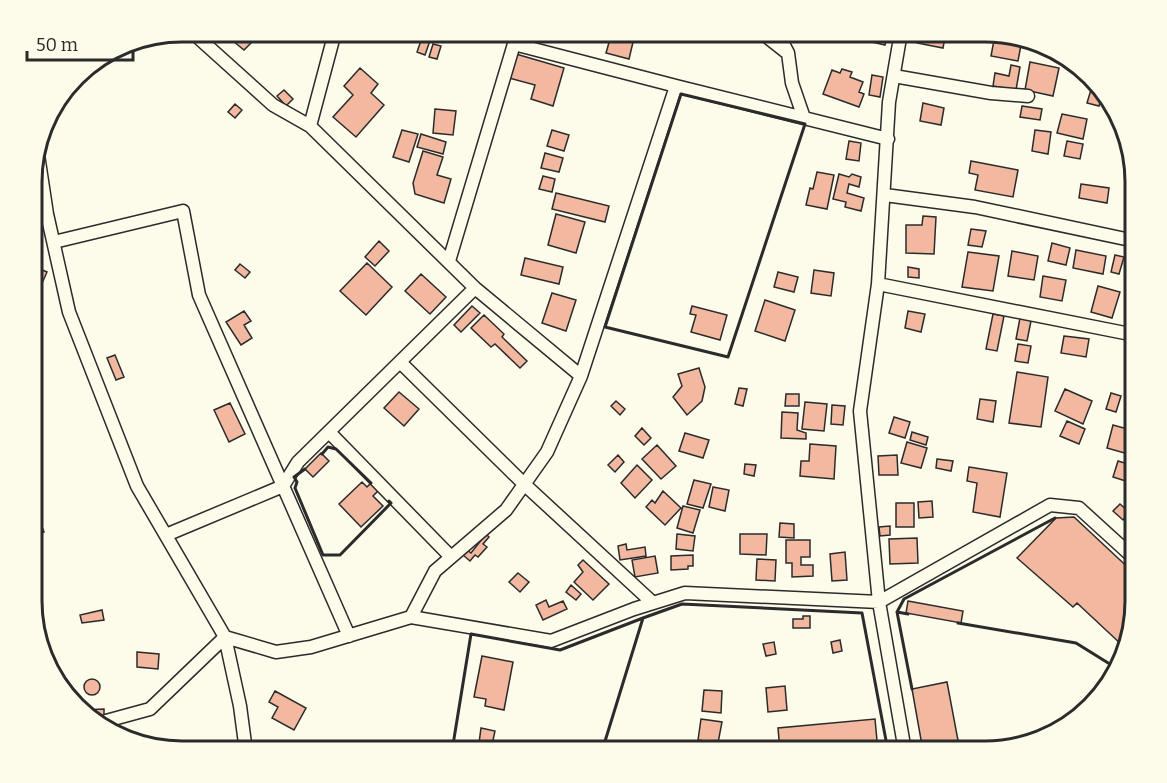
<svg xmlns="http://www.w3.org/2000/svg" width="1167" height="783" font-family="Bitter,serif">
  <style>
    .building { fill: #f2b8a0; stroke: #2b2b2b; stroke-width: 1.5 }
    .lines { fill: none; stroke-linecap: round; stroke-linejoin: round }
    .minor-casing { stroke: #2b2b2b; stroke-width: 15 }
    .minor { stroke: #fdfbea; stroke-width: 12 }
    .wall { stroke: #2b2b2b; stroke-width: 3 }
    .rim { fill: none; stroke: #2b2b2b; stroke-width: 3 }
  </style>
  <rect width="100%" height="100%" fill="#fdfbea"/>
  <!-- building -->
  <path class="building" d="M229 32H248L246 34 253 41 244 50 233 41 236 38Z
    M424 32H433L425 55 417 52Z
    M612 32 634 38 629 59 606 53Z
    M857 32H888L885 45 855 38Z
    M919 32H946L943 48 917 43Z
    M956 32H976L975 40 956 36Z
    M994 40 1021 45 1018 61 991 56Z
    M433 44 441 46 437 59 429 57Z
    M516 54 564 68 553 106 531 99 535 85 509 78Z
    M1030 62 1059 68 1053 96 1025 90Z
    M1011 65 1020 67 1016 90 993 86 995 73 1009 76Z
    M360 68 378 84 371 93 384 105 356 137 333 117 353 95 344 86Z
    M842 69 852 72 850 77 863 82 859 92 864 94 859 107 823 94 832 70 840 73Z
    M872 75 883 77 880 97 869 95Z
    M1093 83 1103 93 1099 106 1087 103Z
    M284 90 293 99 286 106 277 96Z
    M923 103 944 108 941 125 920 121Z
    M235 104 242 110 235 118 228 112Z
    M1022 106 1042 109 1040 120 1020 117Z
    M435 109 456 111 453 135 433 133Z
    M1062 114 1087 119 1083 139 1057 133Z
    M402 130 418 134 409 162 393 157Z
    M552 130 569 135 564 151 547 146Z
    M1035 130 1051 132 1048 154 1032 151Z
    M421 134 446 142 443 154 417 147Z
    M849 141 861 143 859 161 846 159Z
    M1067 141 1083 144 1080 159 1064 156Z
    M423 151 443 157 437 175 451 179 444 203 415 194 413 183Z
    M545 153 563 158 559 172 541 168Z
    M971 161 1018 170 1013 197 975 190 978 175 969 173Z
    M817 172 834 175 827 209 806 205 810 188 813 189Z
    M839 174 849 177 852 174 861 177 859 187 849 184 847 193 864 198 861 211 845 207 846 202 833 199Z
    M543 176 555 179 552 192 539 189Z
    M1081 184 1109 188 1107 203 1079 198Z
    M556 193 609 206 605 222 552 209Z
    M556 214 585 222 576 253 548 245Z
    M923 216 936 217 934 254 906 253V225H922Z
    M971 229 986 231 982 247 968 245Z
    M379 241 389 251 375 266 365 257Z
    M1052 243 1070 248 1066 265 1048 261Z
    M1076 250 1106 256 1103 274 1073 268Z
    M1012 251 1038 256 1034 280 1008 276Z
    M968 252 999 256 993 291 962 287Z
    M1115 255 1124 257 1119 274 1111 272Z
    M525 258 563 267 559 284 521 275Z
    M367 263 392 287 366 315 340 291Z
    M240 264 250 272 245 278 235 270Z
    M33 266 47 272 33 304Z
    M908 267 919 269V278L908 277Z
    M814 270 834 273 831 296 811 293Z
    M778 272 798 277 794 292 774 287Z
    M421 274 446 297 430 314 405 291Z
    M1043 276 1066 280 1062 301 1040 297Z
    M1098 286 1120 292 1112 318 1091 312Z
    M552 293 576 300 566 331 542 323Z
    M765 300 795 310 785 341 755 331Z
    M472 306 480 313 461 332 454 325Z
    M692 306 727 315 720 340 691 332 696 315 690 314Z
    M244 311 251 321 244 325 252 338 241 345 226 322Z
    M908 311 925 314 921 332 905 328Z
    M993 314 1004 316 997 351 986 349Z
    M484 315 504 334 502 337 527 361 520 368 495 344 491 347 471 328Z
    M1020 318 1031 321 1027 341 1016 339Z
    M1064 336 1089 339 1086 357 1061 353Z
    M1018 344 1031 346 1028 363 1015 361Z
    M115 355 124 377 116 380 107 358Z
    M699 368 705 387 702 401 687 415 673 397 682 386 678 374Z
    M1017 372 1048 377 1041 427 1009 423Z
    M739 388 747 389 743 406 735 404Z
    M1065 389 1092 401 1083 424 1055 411Z
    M399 392 419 409 404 426 384 408Z
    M1111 393 1121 396 1116 412 1106 409Z
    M786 394H799V406H785Z
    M980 399 996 401 993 422 977 419Z
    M616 401 625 409 620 415 611 406Z
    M805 402 827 404 824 431 802 429Z
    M230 403 245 434 229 442 214 410Z
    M832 405 845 406 843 425 831 424Z
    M782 412 798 413 797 430 806 433V439L781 438Z
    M894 417 910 422 905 438 889 433Z
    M1067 421 1085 429 1079 444 1060 436Z
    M1113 425 1131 430 1128 440 1135 442V456L1107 448Z
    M642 428 651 438 644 445 635 436Z
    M912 432 928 437 926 445 910 440Z
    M685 433 709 440 703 458 679 451Z
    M907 442 927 448 921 468 901 463Z
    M810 444 836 446 834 479 800 476 801 461H809Z
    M657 445 676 466 661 479 642 459Z
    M321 453 329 461 313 477 305 469Z
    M618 455 624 462 615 472 608 465Z
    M897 455 898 475H879L878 456Z
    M937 459 953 461 951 471 936 468Z
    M1118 461 1135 466V484L1113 477Z
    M745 464 756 465 754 476 744 474Z
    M637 465 652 480 635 498 621 483Z
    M969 467 1007 473 1000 517 973 512 977 483 967 481Z
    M694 480 711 484 703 508 687 504Z
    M362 482 367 487 372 482 380 489 373 496 383 506 361 527 339 504Z
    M713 487 729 490 725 511 709 507Z
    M663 491 681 508 665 525 646 507 652 500 655 503Z
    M932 501 933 517 919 518 918 502Z
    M33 502 44 532 33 535Z
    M896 503H914V527H896Z
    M1120 504 1129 512 1123 520 1113 511Z
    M683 506 700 510 693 533 677 528Z
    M1074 517 1135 574V611L1123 646 1077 603 1073 607 1017 558 1056 518Z
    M780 523 794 524V538L779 537Z
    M890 526V535L880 536 879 527Z
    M486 534 489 537 483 544 487 547 478 557 475 555 470 561 463 555 467 550 471 553Z
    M677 534 695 536 693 551 676 549Z
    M740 534H767L766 555 740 554Z
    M917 538 918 563 890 564 889 539Z
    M786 540H810V557H801V565H813V576L792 577V563H786Z
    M626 544 627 550 645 547 646 556 620 560 618 546Z
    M845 552 847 580 832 581 830 554Z
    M693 555V566H688V569L671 570V556Z
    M655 556 658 573 635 577 632 560Z
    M757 559 776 560 775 581 756 580Z
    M583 560 609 584 593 600 574 582 583 572 578 565Z
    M518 573 529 582 520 592 509 582Z
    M571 585 581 594 576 600 566 592Z
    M546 600 549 607 563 601 567 609 543 620 536 605Z
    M908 601 963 611 961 623 906 613Z
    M102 610 104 620 82 623 80 615Z
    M803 616H810V628H793V619H803Z
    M840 640 842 651 833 653 831 642Z
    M774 642 776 654 766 656 763 644Z
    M137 652 159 654 158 669 137 667Z
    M482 656 513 662 504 710 485 706 486 699 474 697Z
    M84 687a8 8 0 1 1 16 0a8 8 0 1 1-16 0Z
    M947 682 960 751H923L912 689Z
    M785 686 787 710 768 712 766 688Z
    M704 690 722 691 721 713 702 711Z
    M275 691 306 708 294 730 272 718 278 707 269 702Z
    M104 709V715L95 723 83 710Z
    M701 719 722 722 718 743 698 740Z
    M875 719 878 751H780L778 728Z
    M481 728 495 731 492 745 479 743Z
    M698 743 718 746V751H696Z"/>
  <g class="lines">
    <defs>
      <path id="minor" d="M192 32 273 105 310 126
        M746 32 766 36 785 51
        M777 32 788 53 792 83 804 118
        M901 32 889 102 878 284 1135 335
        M894 76 991 93 1028 96
        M37 148 47 214 69 312 137 486 225 637 240 706 246 751
        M885 195 975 207 1135 241
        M54 242 183 211 199 295 349 636
        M449 261 514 44 676 86
        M878 284 860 411 879 602 905 751
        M475 288 581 376
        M400 362 524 484 653 603
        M329 432 451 557
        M166 535 283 486 298 462 475 288 310 126 335 32
        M411 617 435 571 506 510 547 452 581 376 676 86 888 139
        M100 727 106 721 150 709 225 637 276 652 311 647 411 617 551 641 634 609 685 593 879 602 1050 505 1079 508 1135 559"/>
    </defs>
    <!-- minor casing -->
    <use href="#minor" class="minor-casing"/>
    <!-- minor -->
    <use href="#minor" class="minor"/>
    <!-- wall -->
    <path class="wall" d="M681 94 805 124 728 357 605 327Z
      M322 454 328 447 336 449 371 483
      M305 469 294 477 297 482 295 488 323 555H340L391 503 389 501
      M897 612 904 599 1055 518
      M908 614 897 612 912 689
      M958 623 1076 643 1113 666 1114 674
      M452 751 471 634 560 650 643 618
      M602 751 643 618 682 604 862 613 888 751"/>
  </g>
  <!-- crop -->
  <path d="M0 0H1167V783H0ZM182 42H985A140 140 0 0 1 1125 182V601A140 140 0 0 1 985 741H182A140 140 0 0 1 42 601V182A140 140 0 0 1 182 42Z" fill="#fdfbea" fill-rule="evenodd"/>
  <path class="rim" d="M182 42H985A140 140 0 0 1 1125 182V601A140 140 0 0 1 985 741H182A140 140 0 0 1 42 601V182A140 140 0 0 1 182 42Z"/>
  <!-- scale -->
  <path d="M27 51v9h106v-9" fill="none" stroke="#2b2b2b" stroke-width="3"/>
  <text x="36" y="51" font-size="18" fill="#2b2b2b" stroke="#fdfbea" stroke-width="4.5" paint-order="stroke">50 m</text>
</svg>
